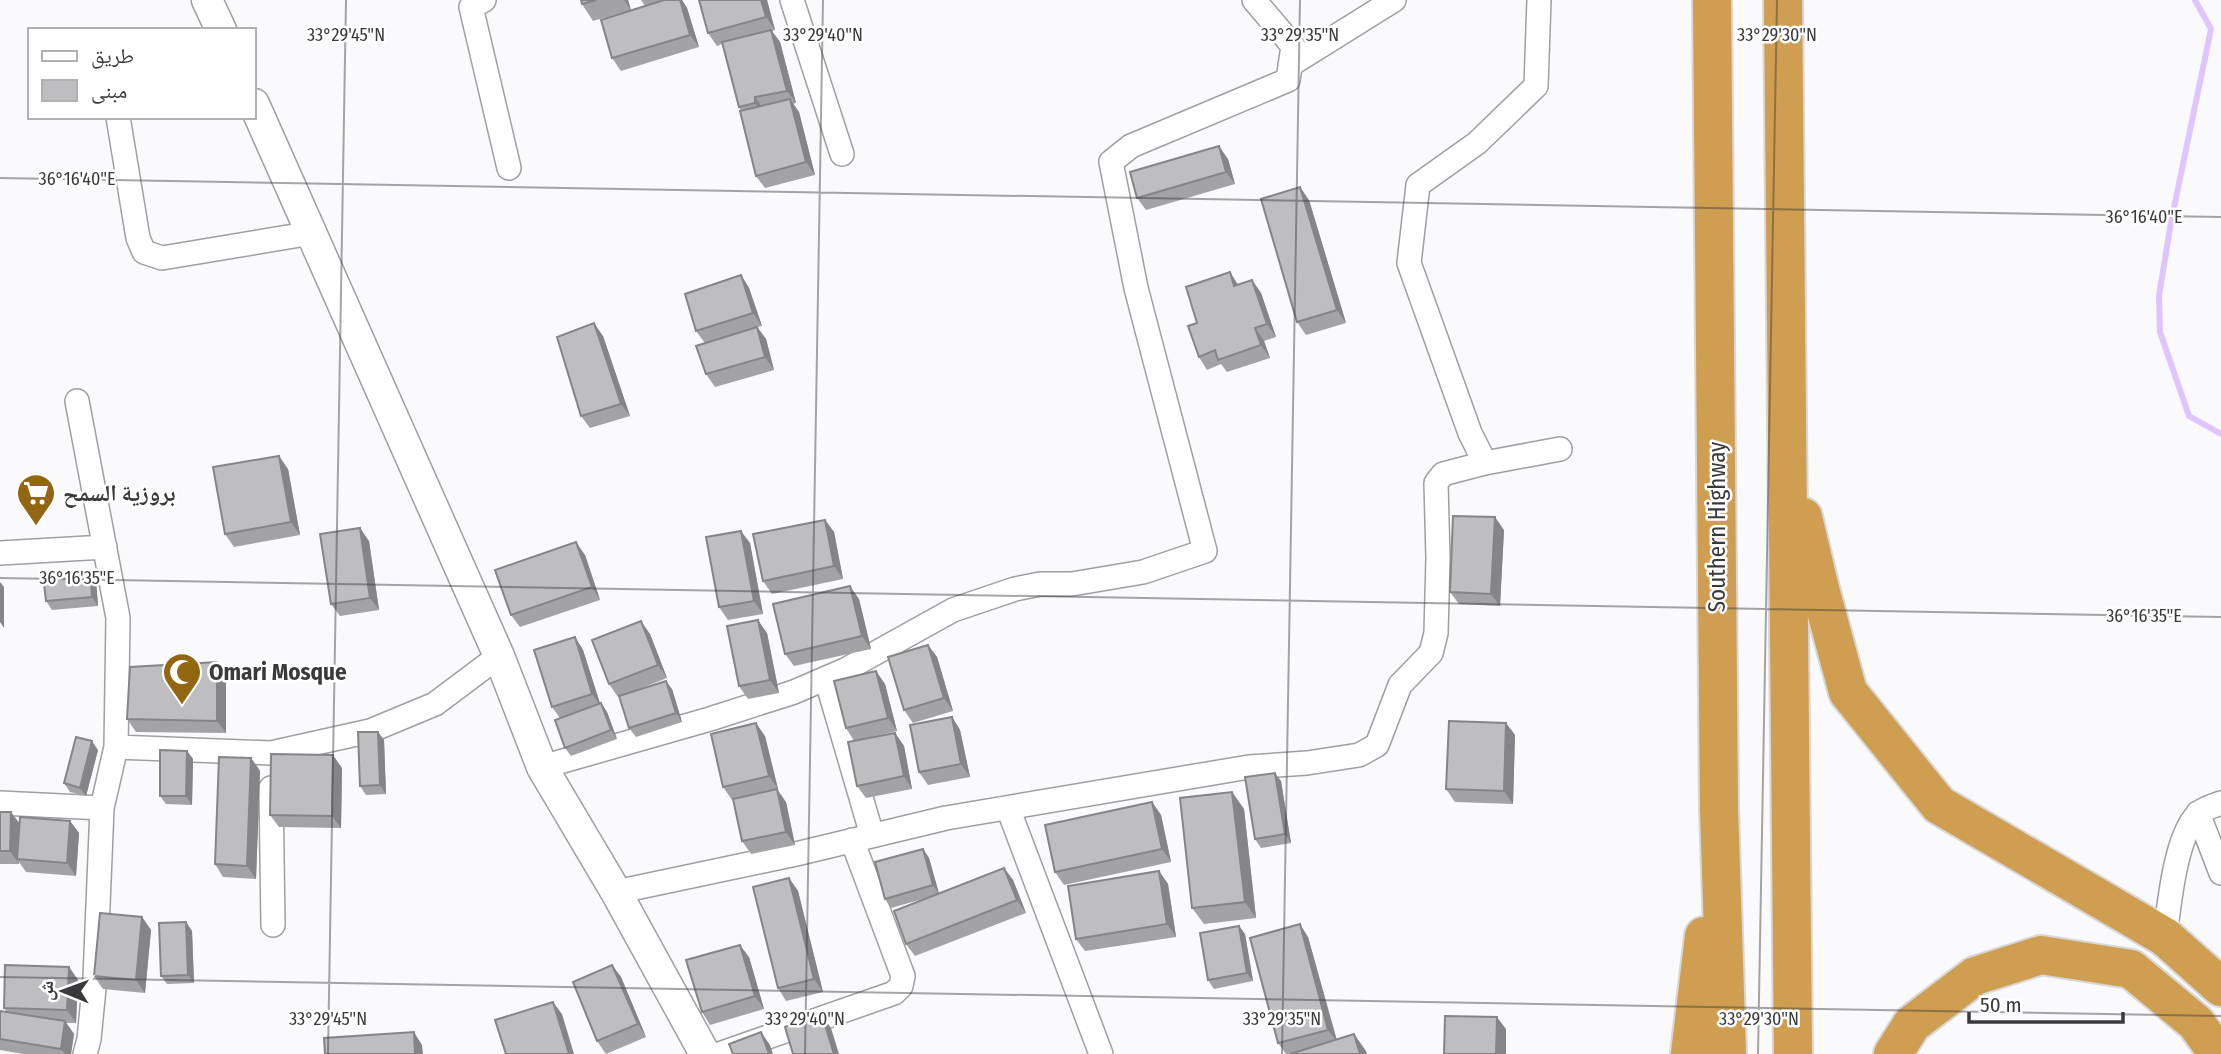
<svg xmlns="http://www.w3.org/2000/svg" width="2221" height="1054" font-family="'Fira Sans Condensed','Noto Naskh Arabic',sans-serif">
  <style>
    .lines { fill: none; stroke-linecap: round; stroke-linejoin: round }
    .stream { stroke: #dfc4ff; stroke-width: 6 }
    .minor-casing { stroke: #a09ea1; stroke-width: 26 }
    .tertiary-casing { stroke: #a09ea1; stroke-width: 33 }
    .motorway-casing { stroke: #d8d7d8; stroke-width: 42 }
    .minor { stroke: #fff; stroke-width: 23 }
    .tertiary { stroke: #fff; stroke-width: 30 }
    .motorway { stroke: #d09e50; stroke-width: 38 }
    .wall { fill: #a3a3a5 }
    .shaded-wall { fill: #858486 }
    .building { fill: #bebdc0; stroke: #858486; stroke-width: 2 }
    .ticks { fill: none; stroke: #3a393b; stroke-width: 2; stroke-opacity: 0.45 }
    .labels { text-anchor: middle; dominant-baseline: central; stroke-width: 5; stroke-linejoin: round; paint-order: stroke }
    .poi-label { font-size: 23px; font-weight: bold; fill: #3a393b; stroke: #fff; text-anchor: start }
    .street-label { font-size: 23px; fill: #3a393b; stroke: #fff }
    .ticks-label { font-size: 18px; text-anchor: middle; fill: #3a393b; stroke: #fff; stroke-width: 5; stroke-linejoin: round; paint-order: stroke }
  </style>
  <rect width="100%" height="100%" fill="#faf9fc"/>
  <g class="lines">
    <!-- stream -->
    <path class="stream" d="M2195 0 2211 29 2171 222 2159 296 2160 332 2189 416 2221 434"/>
    <defs>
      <path id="minor" d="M484 0 471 7 509 168
        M792 0 842 154
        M1539 0 1536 86 1477 143 1418 185 1409 263 1470 433 1485 463 1560 449
        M1290 65 1394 0
        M118 117 138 238 144 252 162 258 312 233
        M77 401 118 618 116 747 102 808 95 978 89 1039 85 1054
        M0 553 105 547
        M826 678 872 835
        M116 747 271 753 370 731 435 704 499 656
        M542 767 710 719 794 692 845 670 953 610 1015 589 1040 584H1072L1143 572 1205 551 1136 288 1111 162 1131 146 1288 80 1293 46 1254 0
        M271 788 273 925
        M0 803 102 808
        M1008 808 1101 1054
        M2198 813 2221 873
        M616 892 796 854 946 818 1249 767 1307 763 1359 755 1377 745 1400 685 1431 653 1436 633 1438 558 1436 483 1443 474 1485 463
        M2165 937C2169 906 2175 838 2197 815 2202 809 2213 806 2221 803
        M719 1054 894 993 901 986 903 976 852 840"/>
      <path id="tertiary" d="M207 0 221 30
        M254 104 499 656 542 767 616 892 705 1054"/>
      <path id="motorway" d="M1712 0 1719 809 1727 1054
        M1783 0 1793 1054
        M1803 517 1820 589 1848 692 1939 805 2165 937 2221 987
        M1690 1054 1704 936
        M1893 1054 1912 1024 1975 976 2041 955 2131 969 2196 1023 2218 1054"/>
    </defs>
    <!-- minor casing -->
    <use href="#minor" class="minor-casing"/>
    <!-- tertiary casing -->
    <use href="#tertiary" class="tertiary-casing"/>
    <!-- motorway casing -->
    <use href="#motorway" class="motorway-casing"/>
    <!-- minor -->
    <use href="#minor" class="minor"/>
    <!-- tertiary -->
    <use href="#tertiary" class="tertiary"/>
    <!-- motorway -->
    <use href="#motorway" class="motorway"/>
  </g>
  <!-- wall -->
  <path class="wall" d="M581 0H628L631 10 593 21 582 4Z
    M641 0H682L687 8 699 47 621 71 612 58 645 6Z
    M699 0H767L775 30 772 31 780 42 796 103 793 104 799 112 815 175 765 188 756 176 741 111 739 107 722 44 717 46 708 33Z
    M1228 159 1235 184 1146 210 1137 198Z
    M1309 200 1346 323 1306 335 1297 322Z
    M1230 272 1238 285 1252 280 1261 293 1276 337 1264 341 1270 358 1227 372 1221 364 1207 370 1199 357 1197 323Z
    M741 275 749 288 762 326 757 327 766 339 774 370 715 387 706 374 705 343 696 331Z
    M603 336 630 416 590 428 581 416Z
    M288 469 300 535 234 547 225 534Z
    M825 520 834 532 843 579 772 594 763 581Z
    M1504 530 1500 606 1459 604 1450 592Z
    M369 541 379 610 340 616 331 604Z
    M750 543 763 614 728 620 719 607Z
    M585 555 600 600 520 627 511 615Z
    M90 571 96 580 98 606 52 610 46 601Z
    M859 599 871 649 794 666 785 654Z
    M767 633 779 693 748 699 739 686Z
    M650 634 667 678 629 693 672 689 682 722 636 737 629 728 620 696 618 697 609 684Z
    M575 637 583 650 600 703H601L607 712 617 739 571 756 565 748 560 718 552 707Z
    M928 645 937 657 953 711 913 723 904 710Z
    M217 662 226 674V733L136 732 127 719Z
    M885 684 897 731 858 740 895 733 904 746 912 789 866 798 857 786 854 741 846 728Z
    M952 717 960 730 970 777 928 785 919 772Z
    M1506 723 1515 735 1513 804 1455 802 1446 789Z
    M378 732 384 740 386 794 366 795 360 786Z
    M765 736 778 789 761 793 786 802 795 845 751 854 742 841 733 800H732L723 787Z
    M98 750 86 796 70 792 64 783Z
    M187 751 193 759 192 805 166 804 160 796Z
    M251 758 260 771 256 879 223 877 215 864Z
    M342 768 341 828 279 827 270 815Z
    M1281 781 1291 843 1261 848 1255 839Z
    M1232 792 1244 809 1256 918 1204 924 1192 908Z
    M1152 802 1161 815 1171 862 1064 885 1055 872Z
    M0 812 19 824 70 821 79 833 76 876 26 872 19 862V864H0Z
    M923 849 929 858 939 893 1004 868 1013 880 1026 913 915 956 906 944 930 897 891 908 885 899Z
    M1159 871 1168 884 1176 937 1085 951 1076 939Z
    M789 878 798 891 823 992 786 1001 778 988Z
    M142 917 151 930 145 993 103 989 94 976Z
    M186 922 192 931 194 983 167 984 161 976Z
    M1239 926 1245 934 1253 981 1214 989 1208 980Z
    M1308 937 1337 1040 1354 1034 1367 1054H1286L1278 1043Z
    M749 957 764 1009 710 1025 702 1012Z
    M612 965 621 977 646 1037 606 1054 597 1041Z
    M69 967 78 980 76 1023H66L74 1034 71 1054H23L0 1050V1011L7 1012 4 1008Z"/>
  <!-- shaded-wall -->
  <path class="shaded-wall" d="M624 0H628L631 10Z
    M680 0H682L687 8 699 47 690 35Z
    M761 0H767L775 30 766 17Z
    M771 30 780 42 796 103 787 91Z
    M755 97 764 110V116L755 103Z
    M790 99 799 112 815 175 806 162Z
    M1219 146 1228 159 1235 184 1226 172Z
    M1300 187 1309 200 1346 323 1337 310Z
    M1230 272 1238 285 1234 286Z
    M741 275 749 288 762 326 753 313Z
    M1252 280 1261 293 1276 337 1267 324Z
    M594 323 603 336 630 416 621 404Z
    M757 327 766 339 774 370 765 357Z
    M1255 328 1264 341 1270 358 1261 345Z
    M279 456 288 469 300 535 291 522Z
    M1495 517 1504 530 1500 606 1491 594Z
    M825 520 834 532 843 579 834 566Z
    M360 528 369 541 379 610 370 598Z
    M741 531 750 543 763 614 754 601Z
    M576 542 585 555 600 600 592 587Z
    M90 571 96 580 98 606 92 597Z
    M0 582 4 587V628L0 622Z
    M850 586 859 599 871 649 862 636Z
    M758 620 767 633 779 693 770 680Z
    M641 621 650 634 667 678 658 665Z
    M575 637 583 650 601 707 592 694Z
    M928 645 937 657 953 711 944 698Z
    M217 662 226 674V733L217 721Z
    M876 671 885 684 897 731 888 718Z
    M666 681 672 689 682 722 676 713Z
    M601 703 607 712 617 739 611 730Z
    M952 717 960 730 970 777 961 764Z
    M756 723 765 736 778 789 769 776Z
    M1506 723 1515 735 1513 804 1504 791Z
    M378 732 384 740 386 794 380 785Z
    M895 733 904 746 912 789 904 776Z
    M92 741 98 750 86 796 80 788Z
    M187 751 193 759 192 805 186 796Z
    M333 755 342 768 341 828 332 816Z
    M251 758 260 771 256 879 247 866Z
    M1275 773 1281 781 1291 843 1285 834Z
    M777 789 786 802 795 845 786 832Z
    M1232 792 1244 809 1256 918 1245 902Z
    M1152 802 1161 815 1171 862 1162 849Z
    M11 812 20 824 17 859 19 864 10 851Z
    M70 821 79 833 76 876 67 863Z
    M923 849 929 858 939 894 933 885Z
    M1004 868 1013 880 1026 913 1017 900Z
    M1159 871 1168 884 1176 937 1167 924Z
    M789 878 798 891 823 992 814 979Z
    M142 917 151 930 145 993 136 980Z
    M186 922 192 931 194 983 188 975Z
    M1300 924 1308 937 1337 1042 1328 1030Z
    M1239 926 1245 934 1253 981 1247 973Z
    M740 945 749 957 764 1009 755 996Z
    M612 965 621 977 646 1037 638 1024Z
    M69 967 78 980 76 1023 67 1010Z
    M553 1002 562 1014 574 1054H569Z
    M822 1015 831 1028 839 1054H834Z
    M1497 1017 1506 1029V1054H1496Z
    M65 1021 74 1034 71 1054H65L61 1049Z
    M414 1032 422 1045 423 1054H415Z
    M761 1032 770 1045 773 1054H769Z
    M1354 1034 1366 1051 1367 1054H1360Z"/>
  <!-- building -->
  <path class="building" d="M581 0H596L582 4Z
    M664 0H680L690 35 612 58 601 20Z
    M699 0H761L766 17 708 33Z
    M771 30 787 91 755 97V103L739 107 722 42Z
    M790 99 806 162 756 176 740 111Z
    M1219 146 1226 172 1137 198 1130 172Z
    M1300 187 1337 310 1297 322 1261 199Z
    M1230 272 1234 286 1252 280 1267 324 1255 328 1261 345 1218 360 1215 350 1199 357 1188 326 1197 323 1186 287Z
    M741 275 753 313 696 331 685 294Z
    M594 323 621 404 581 416 557 337Z
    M757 327 765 357 706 374 696 346Z
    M279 456 291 522 225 534 213 467Z
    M1453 516 1495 517 1491 594 1450 592Z
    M825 520 834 566 763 581 753 534Z
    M360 528 370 598 331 604 320 534Z
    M741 531 754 601 719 607 706 537Z
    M576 542 592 587 511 615 495 570Z
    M90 571 92 597 46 601 43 576Z
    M850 586 862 636 785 654 773 604Z
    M758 620 770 680 739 686 727 626Z
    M641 621 658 665 609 684 592 640Z
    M575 637 592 694 552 707 534 650Z
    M928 645 944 698 904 710 888 657Z
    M217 662V721L127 719 130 667Z
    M876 671 888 718 846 728 834 681Z
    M666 681 676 713 629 728 619 696Z
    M601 703 611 730 565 748 555 720Z
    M952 717 961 764 919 772 910 725Z
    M1449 721 1506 723 1504 791 1446 789Z
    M756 723 769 776 723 787 711 734Z
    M358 732H378L380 785 360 786Z
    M895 733 904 776 857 786 848 742Z
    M76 737 92 741 80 788 64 783Z
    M160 750 187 751 186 796H160Z
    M271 754 333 755 332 816 270 815Z
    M219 757 251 758 247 866 215 864Z
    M1275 773 1285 834 1255 839 1245 777Z
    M777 789 786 832 742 841 733 799Z
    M1232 792 1245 902 1192 908 1180 798Z
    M1152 802 1162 849 1055 872 1045 825Z
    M0 812H11L10 851H0Z
    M20 817 70 821 67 863 17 859Z
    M923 849 933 885 885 899 875 862Z
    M1004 868 1017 900 906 944 894 911Z
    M1159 871 1167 924 1076 939 1068 886Z
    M789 878 814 979 778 988 753 887Z
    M100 913 142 917 136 980 94 976Z
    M186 922 188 975 161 976 159 923Z
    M1300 924 1328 1030 1278 1043 1250 938Z
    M1239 926 1247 973 1208 980 1200 933Z
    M740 945 755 996 702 1012 686 960Z
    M5 965 69 967 67 1010 4 1008Z
    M612 965 638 1024 597 1041 573 982Z
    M553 1002 569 1054H506L495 1020Z
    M0 1011 65 1021 61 1049 0 1039Z
    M822 1015 834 1054H793L785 1027Z
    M1445 1016 1497 1017 1496 1054H1444Z
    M414 1032 415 1054H325L324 1038Z
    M761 1032 769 1054H733L729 1044Z
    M1354 1034 1360 1054H1290Z"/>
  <!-- ticks -->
  <path class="ticks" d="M0 178 2221 217M0 578 2221 617M0 977 2221 1016M328 1054 346 0M805 1054 823 0M1282 1054 1300 0M1758 1054 1777 0"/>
  <!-- icons -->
  <defs>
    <symbol id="supermarket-pin" viewBox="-11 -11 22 30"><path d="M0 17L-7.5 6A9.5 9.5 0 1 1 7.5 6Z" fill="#936612" stroke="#fff"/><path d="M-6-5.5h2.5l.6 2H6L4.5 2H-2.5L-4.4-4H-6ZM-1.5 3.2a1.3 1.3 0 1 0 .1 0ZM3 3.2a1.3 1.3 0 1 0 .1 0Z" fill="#fff"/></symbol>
    <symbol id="mosque-pin" viewBox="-11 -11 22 30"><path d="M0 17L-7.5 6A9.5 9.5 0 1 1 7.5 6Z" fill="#936612" stroke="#fff"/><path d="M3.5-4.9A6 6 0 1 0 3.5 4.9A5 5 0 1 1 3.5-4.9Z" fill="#fff"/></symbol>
  </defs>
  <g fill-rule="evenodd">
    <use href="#supermarket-pin" x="14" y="471" width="44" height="60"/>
    <use href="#mosque-pin" x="160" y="650" width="44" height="60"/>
  </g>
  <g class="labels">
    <!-- poi labels -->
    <g class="poi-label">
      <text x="63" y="493">بروزية السمح</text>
      <text x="209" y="672">Omari Mosque</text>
    </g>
    <!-- street labels -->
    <g class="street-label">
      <text transform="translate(1717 527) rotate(-90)">Southern Highway</text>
    </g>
  </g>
  <g class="ticks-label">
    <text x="346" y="41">33°29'45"N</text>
    <text x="823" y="41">33°29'40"N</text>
    <text x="1300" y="41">33°29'35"N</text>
    <text x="1777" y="41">33°29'30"N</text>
    <text x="77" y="185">36°16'40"E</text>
    <text x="2144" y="223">36°16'40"E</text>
    <text x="77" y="584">36°16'35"E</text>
    <text x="2144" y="622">36°16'35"E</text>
    <text x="328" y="1025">33°29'45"N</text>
    <text x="805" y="1025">33°29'40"N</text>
    <text x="1282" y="1025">33°29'35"N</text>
    <text x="1759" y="1025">33°29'30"N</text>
  </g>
  <!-- legend -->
  <rect x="28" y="28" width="228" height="91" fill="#ffffff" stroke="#b0b0b1" stroke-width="2"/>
  <rect x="42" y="51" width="35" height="10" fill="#ffffff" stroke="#b0b0b1" stroke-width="2"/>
  <text x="91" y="63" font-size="21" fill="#3a393b">طريق</text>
  <rect x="42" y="80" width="35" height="21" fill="#bebdc0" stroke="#b0b0b1" stroke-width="2"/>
  <text x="91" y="98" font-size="21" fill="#3a393b">مبنى</text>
  <!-- north arrow -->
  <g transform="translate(63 991) rotate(271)" stroke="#ffffff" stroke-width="5" paint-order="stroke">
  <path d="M0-5L12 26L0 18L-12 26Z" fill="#3a393b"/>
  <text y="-10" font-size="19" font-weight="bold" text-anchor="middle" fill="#3a393b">ش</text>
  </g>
  <!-- scale -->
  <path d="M1969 1012v10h154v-10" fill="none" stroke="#3a393b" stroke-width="3.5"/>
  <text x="1980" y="1012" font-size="21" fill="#3a393b" stroke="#ffffff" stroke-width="5" paint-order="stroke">50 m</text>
</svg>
